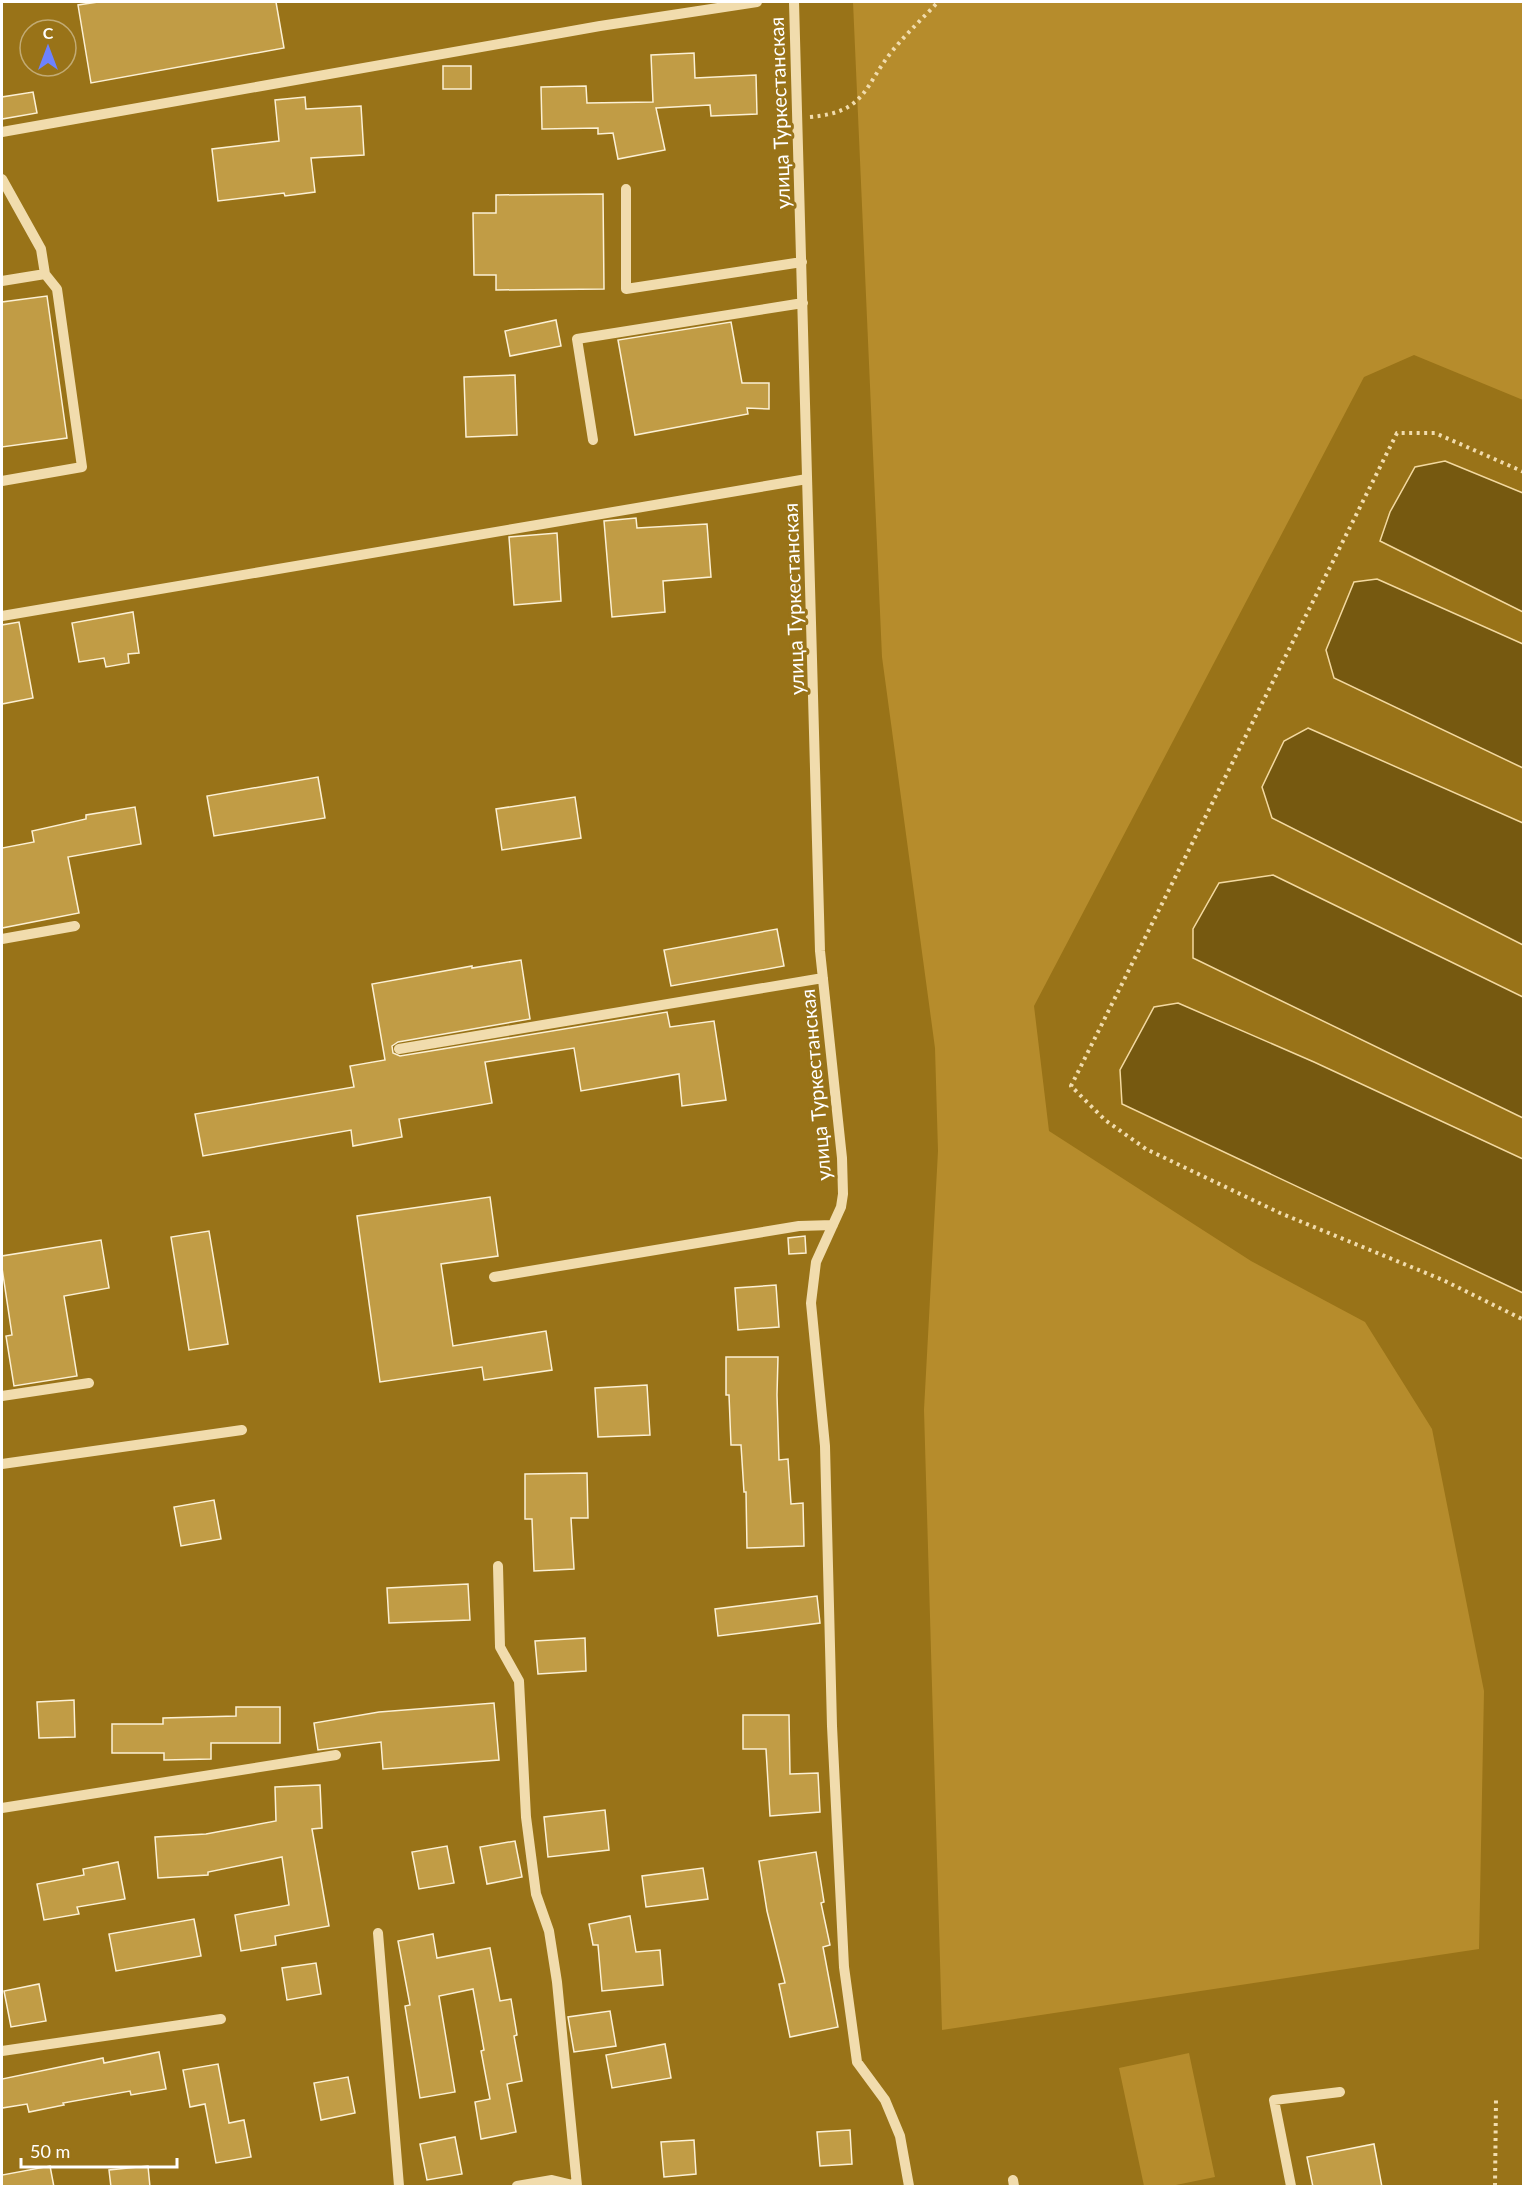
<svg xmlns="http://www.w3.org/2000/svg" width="1525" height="2188" font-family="Lato,sans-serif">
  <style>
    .green { fill: #b68c2c }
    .water { fill: #765910; stroke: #f3d9a0; stroke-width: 1.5 }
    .building { fill: #c19c45; stroke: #fcf0d4; stroke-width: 1.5 }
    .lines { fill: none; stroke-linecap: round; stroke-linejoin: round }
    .path { stroke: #f1dcad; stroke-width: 4; stroke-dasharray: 3 4.5; stroke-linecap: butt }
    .minor { stroke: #f1dcad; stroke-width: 10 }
    .labels { text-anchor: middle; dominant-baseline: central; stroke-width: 6; stroke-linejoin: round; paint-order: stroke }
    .street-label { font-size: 20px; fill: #fff; stroke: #997318 }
  </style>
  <rect width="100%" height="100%" fill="#997318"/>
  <!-- green -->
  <path class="green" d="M853 2H1523V400L1414 355 1364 377 1034 1006 1049 1131 1251 1261 1365 1322 1432 1429 1484 1691 1479 1949 942 2030 924 1410 938 1151 935 1048 882 657Z
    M1189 2053 1215 2177 1171 2186H1144L1119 2068Z"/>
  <!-- water -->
  <path class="water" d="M1445 461 1523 493V612L1380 541 1390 512 1415 467Z
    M1377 579 1523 644V768L1334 678 1326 650 1354 582Z
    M1308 728 1523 823V945L1272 818 1262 787 1284 741Z
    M1273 875 1523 997V1118L1193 958V929L1219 883Z
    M1178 1003 1314 1062 1523 1159V1293L1122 1104 1120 1070 1154 1007Z"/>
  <!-- building -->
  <path class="building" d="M98 2H276L284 48 91 83 78 5Z
    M694 53 695 78 756 75 757 114 711 116 710 105 656 108 665 150 618 159 613 133 598 134V128L542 129 541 87 586 86 587 103 653 102 651 55Z
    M443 66H471V89H443Z
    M33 92 37 113 2 119V97Z
    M305 97 306 109 361 106 364 155 311 158 315 192 285 196 284 193 218 201 212 149 279 141 275 100Z
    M603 194 604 289 496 290V275H474L473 213H496V195Z
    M47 296 67 438 2 447V302Z
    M556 320 561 346 510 356 505 331Z
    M731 322 742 383H769V409L747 408 748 414 635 435 618 340Z
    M515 375 517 435 466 437 464 377Z
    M636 518 637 528 707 524 711 577 663 581 665 612 612 617 604 521Z
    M557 533 561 601 514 605 509 537Z
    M133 612 139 653 128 654 129 663 106 667 104 658 79 662 72 623Z
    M19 622 33 698 2 704V625Z
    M318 777 325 818 214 836 207 796Z
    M575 797 581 838 502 850 496 809Z
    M135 807 141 844 68 857 79 913 2 928V848L34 842 32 831 86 819V815Z
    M777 929 784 966 671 986 664 950Z
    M521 960 530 1019 398 1042 392 1046 393 1053 400 1056 667 1012 670 1027 714 1021 726 1100 682 1106 679 1074 581 1091 574 1048 485 1062 492 1103 399 1119 402 1137 353 1146 351 1130 203 1156 195 1114 354 1087 350 1066 385 1060 372 984 472 966V968Z
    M490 1197 498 1256 441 1264 453 1346 546 1331 552 1370 484 1380 482 1367 380 1382 357 1216Z
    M209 1231 228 1344 189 1350 171 1237Z
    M805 1236 806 1253 789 1254 788 1238Z
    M101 1240 109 1288 64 1296 77 1376 14 1386 6 1336 12 1335 2 1268V1256Z
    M776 1285 779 1327 738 1330 735 1288Z
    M726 1357H778L777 1395 779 1460 788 1459 791 1504 803 1503 804 1546 747 1548 746 1492H744L741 1445H731L729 1395H726Z
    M647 1385 650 1435 598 1437 595 1388Z
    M587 1473 588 1518H571L574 1569 534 1571 532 1519H525V1474Z
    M214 1500 221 1539 181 1546 174 1507Z
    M468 1584 470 1620 389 1623 387 1588Z
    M817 1596 820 1623 718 1636 715 1609Z
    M585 1638 586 1671 538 1674 535 1641Z
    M74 1700 75 1737 39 1738 37 1702Z
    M494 1703 499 1760 383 1769 381 1742 318 1750 314 1723 379 1712Z
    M236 1707H280V1743H211V1759L164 1760V1753H112V1724H163V1718L236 1716Z
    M743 1715H789L790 1774 818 1773 820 1812 770 1816 766 1749H743Z
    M320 1785 322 1828 312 1829 329 1926 275 1936 276 1945 241 1951 235 1915 289 1905 282 1857 208 1872V1875L158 1878 155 1837 206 1834 276 1821 275 1787Z
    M605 1810 609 1850 548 1857 544 1817Z
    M515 1841 522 1877 487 1884 480 1847Z
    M447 1846 454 1883 419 1889 412 1852Z
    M816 1852 824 1902 821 1903 830 1945 823 1947 838 2027 790 2037 779 1984 785 1983 767 1911 759 1861Z
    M118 1862 125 1899 77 1907 79 1914 44 1920 37 1884 84 1875 83 1869Z
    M703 1868 708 1899 646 1907 642 1876Z
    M630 1916 636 1952 660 1950 663 1985 602 1991 598 1945H593L589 1924Z
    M194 1919 201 1956 116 1971 109 1934Z
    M433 1934 437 1958 490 1948 500 2001 511 1999 517 2035 514 2036 522 2081 507 2084 516 2132 481 2139 475 2102 490 2099 481 2051 484 2050 473 1989 439 1996 455 2092 420 2098 405 2006 410 2005 398 1941Z
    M316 1963 321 1994 287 2000 282 1968Z
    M39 1984 46 2021 11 2027 4 1991Z
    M610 2011 616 2046 574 2052 568 2017Z
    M665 2044 671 2078 612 2088 606 2055Z
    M159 2052 166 2089 131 2095 130 2091 63 2103 64 2105 29 2112 27 2104 2 2108V2079L103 2058 104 2063Z
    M218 2064 229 2123 244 2120 251 2157 216 2163 205 2104 190 2107 183 2070Z
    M348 2077 355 2113 321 2120 314 2083Z
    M850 2130 852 2164 820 2166 817 2132Z
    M455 2137 462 2174 427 2180 420 2144Z
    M694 2140 696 2174 664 2177 661 2142Z
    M1374 2144 1382 2187H1313L1307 2157Z
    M50 2166 54 2187H2V2175Z
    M148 2166 150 2187H111L109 2170Z"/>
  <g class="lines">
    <!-- path -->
    <path class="path" d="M810 117C867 112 863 87 893 50 907 33 923 18 938 2
      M1524 472 1435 433H1397L1071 1086 1105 1120 1146 1149 1280 1213 1443 1280 1524 1320
      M1495 2186 1496 2100"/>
    <!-- minor -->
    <path class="minor" d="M794 2 820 951 842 1158 843 1194 841 1207 816 1262 811 1303 825 1446 832 1726 844 1967 857 2062 885 2100 900 2136 909 2186
      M2 132 600 26 757 2
      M2 179 41 249 45 274 2 281
      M626 189V289L802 262
      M593 440 577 339 803 303
      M2 481 82 467 57 289 45 274
      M2 616 807 479
      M2 939 75 926
      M399 1049 823 978
      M494 1277 799 1226 833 1225
      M2 1396 89 1383
      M2 1464 242 1430
      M498 1566 500 1647 519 1681 526 1817 536 1894 549 1931 557 1982 577 2186
      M2 1808 336 1755
      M378 1933 399 2186
      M2 2051 221 2019
      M1013 2180 1014 2186
      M517 2186 552 2180 577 2186
      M1291 2186 1274 2100 1340 2092"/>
  </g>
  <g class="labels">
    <!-- street labels -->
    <g class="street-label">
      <text transform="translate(779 113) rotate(-92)">улица Туркестанская</text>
      <text transform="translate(793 599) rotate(-92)">улица Туркестанская</text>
      <text transform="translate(815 1085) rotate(-95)">улица Туркестанская</text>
    </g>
  </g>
  <!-- border -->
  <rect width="1525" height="2188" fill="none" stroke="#ffffff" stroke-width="6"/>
  <!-- north arrow -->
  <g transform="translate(48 48)"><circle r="28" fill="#997318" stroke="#c2ab74" stroke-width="1.5"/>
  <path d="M0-4.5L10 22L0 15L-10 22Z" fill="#6d82ff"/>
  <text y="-9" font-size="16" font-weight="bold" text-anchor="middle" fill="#ffffff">С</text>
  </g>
  <!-- scale -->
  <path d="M21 2158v9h156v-9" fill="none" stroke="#ffffff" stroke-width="3"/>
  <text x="30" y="2158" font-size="18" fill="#ffffff" stroke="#997318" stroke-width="4.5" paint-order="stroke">50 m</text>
</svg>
